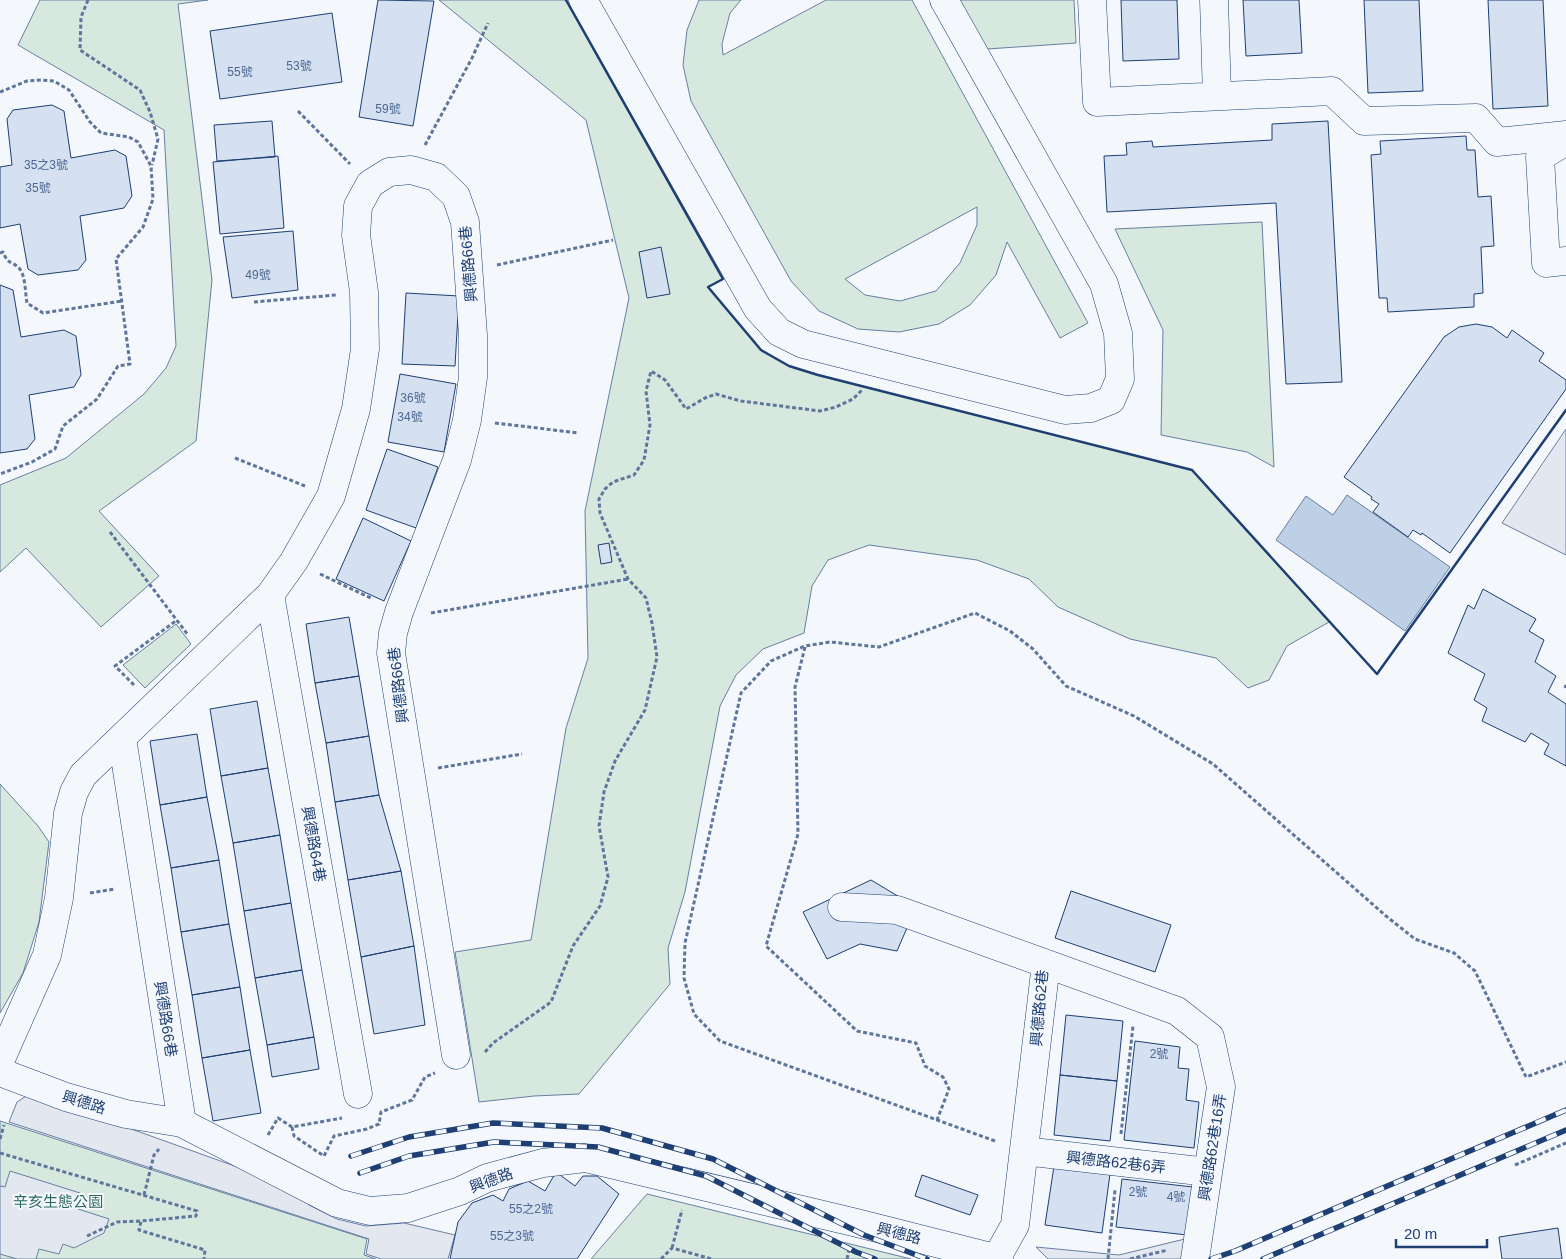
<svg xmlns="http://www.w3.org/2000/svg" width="1566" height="1259" font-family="Arial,'Noto Sans TC',sans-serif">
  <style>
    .green { fill: #d7e8df; stroke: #687fa3; fill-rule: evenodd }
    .parking { fill: #e3e8f0; stroke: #687fa3 }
    .water { fill: #bed0e5; stroke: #687fa3 }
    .building { fill: #d5e0f0; stroke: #1d3f73 }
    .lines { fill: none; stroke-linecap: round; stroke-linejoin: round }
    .minor-casing { stroke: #1d3f73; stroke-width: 29 }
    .path { stroke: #5e769c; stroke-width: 3; stroke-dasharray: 4 2.5; stroke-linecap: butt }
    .minor { stroke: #f4f7fb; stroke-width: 28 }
    .rail-casing { stroke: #1d3f73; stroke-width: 5.5 }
    .rail { stroke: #f4f7fb; stroke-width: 4; stroke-dasharray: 11; stroke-linecap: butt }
    .wall { stroke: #1d3f73; stroke-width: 2.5 }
    .labels { text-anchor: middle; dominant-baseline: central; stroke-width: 4; stroke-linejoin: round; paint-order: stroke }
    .number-label { font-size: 12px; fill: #4b6792 }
    .street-label { font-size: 15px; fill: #1d3f73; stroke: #f4f7fb }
    .park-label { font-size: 15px; fill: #2c6c60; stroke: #f4f7fb }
  </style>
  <rect width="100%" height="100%" fill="#f4f7fb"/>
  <!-- green -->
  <path class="green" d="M40 0H208L178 4 212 280 196 441 99 511 159 576 101 627 26 548 0 572V485L66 458 144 394 166 368 176 346 164 130 18 45Z
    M439 0H566L723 279 708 287 761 350 789 366 818 375 1192 470 1329 622 1287 646 1269 680 1248 688 1216 658 1130 639 1058 607 1029 579 977 560 869 545 828 560 812 586 804 633 763 649 736 675 720 706 685 892 668 948 670 984 579 1094 534 1096 479 1102 455 952 531 940 566 728 588 658 585 511 629 298 586 120Z
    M699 0H741L730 13 722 44 723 55 826 0H912L1088 323 1060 338 1007 242 996 275 970 305 939 324 899 332 858 329 819 311 791 281 691 101 683 65 687 30ZM977 207V225L960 263 936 291 900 301 865 295 845 279Z
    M959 0H1074L1076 43 987 49Z
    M1262 222 1274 467 1247 452 1161 435 1163 330 1115 229Z
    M176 624 191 644 145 688 123 665Z
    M0 784 38 826 49 842 39 922 23 973 0 1013Z
    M0 1121 367 1239 364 1255 376 1259H0Z
    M647 1194 911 1259H591Z"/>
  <!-- parking -->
  <path class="parking" d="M1566 429V555L1502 523Z
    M31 1093 293 1187 309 1205 337 1219 366 1226 404 1223 455 1235 448 1259H381L366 1254 369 1239 9 1122 17 1102Z
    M10 1171 80 1193 75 1208 109 1219 104 1233 74 1248 63 1244 59 1254 39 1249 36 1259H17L0 1254V1186L5 1187Z
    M1189 1238 1185 1259H1048L1036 1247 1119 1255Z"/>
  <!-- water -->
  <path class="water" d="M1347 495 1450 567 1405 631 1276 540 1306 496 1333 515Z"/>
  <!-- building -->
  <path class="building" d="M378 0 434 1 413 126 359 117Z
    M1121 0H1177L1179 59 1123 61Z
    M1243 0H1299L1302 53 1246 56Z
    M1364 0H1419L1423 91 1368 93Z
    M1488 0H1543L1548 106 1493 109Z
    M332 13 342 82 220 99 210 31Z
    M52 105 64 111 71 158 115 150 126 156 132 196 124 208 80 216 86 260 78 270 38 275 28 269 20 224 0 228V167L12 165 7 119 13 110Z
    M272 121 275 157 217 161 214 125Z
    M1328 121 1342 382 1286 384 1276 203 1107 212 1104 156 1127 155 1126 143 1152 141 1153 147 1272 140V124Z
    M1466 136 1467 150H1475L1478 197 1491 196 1494 246 1481 247 1483 293 1474 294V307L1388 312 1387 298H1379L1371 155 1381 154 1380 141Z
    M278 156 284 228 220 234 213 162Z
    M293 231 298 290 232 298 223 237Z
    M661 247 670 294 647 298 639 252Z
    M0 285 13 290 21 337 64 330 76 336 81 375 74 387 29 395 35 439 27 449 0 453Z
    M406 293 459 296 455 366 402 364Z
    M1476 324 1492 327 1507 338 1512 330 1544 353 1539 361 1566 380V389L1450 553 1422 533 1421 535 1413 530 1408 537 1373 512 1379 504 1371 499 1372 497 1344 477 1444 337 1459 327Z
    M400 374 456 384 444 452 388 442Z
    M387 449 438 467 416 528 366 510Z
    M363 518 411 541 384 601 336 579Z
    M609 543 612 562 601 564 598 545Z
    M1483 589 1536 619 1529 631 1544 640 1535 662 1556 676 1548 692 1566 704V766L1544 754 1549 744 1531 733 1525 742 1482 721 1487 708 1474 700 1485 674 1448 653 1468 605 1474 609Z
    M349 617 359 676 315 683 306 624Z
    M359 676 369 736 326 743 315 683Z
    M257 701 268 768 221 776 210 709Z
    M197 734 207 797 160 805 150 741Z
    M369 736 379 795 335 802 326 743Z
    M268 768 280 835 233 843 221 776Z
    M379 795 401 871 348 880 335 802Z
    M207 797 219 860 171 868 160 805Z
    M280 835 291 903 244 911 233 843Z
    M219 860 229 924 181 932 171 868Z
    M401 871 414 946 361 957 348 880Z
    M871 880 916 907 897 951 860 944 827 959 803 912Z
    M1071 891 1171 925 1155 972 1055 938Z
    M291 903 302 970 255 978 244 911Z
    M229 924 240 987 192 995 181 932Z
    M414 946 425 1025 374 1034 361 957Z
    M302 970 314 1037 267 1045 255 978Z
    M240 987 250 1050 202 1058 192 995Z
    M1066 1015 1123 1021 1117 1081 1060 1075Z
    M314 1037 319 1069 272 1077 267 1045Z
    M1135 1041 1180 1047 1178 1068 1189 1069 1186 1100 1199 1102 1194 1148 1124 1140Z
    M250 1050 261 1113 213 1121 202 1058Z
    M1060 1075 1117 1081 1110 1141 1054 1135Z
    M1054 1166 1110 1174 1102 1233 1045 1225Z
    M556 1172 575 1186 583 1176H597L619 1194 577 1259H450L458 1222 472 1203 493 1195 503 1201 509 1189 528 1181 545 1191Z
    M922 1175 978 1195 970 1215 915 1196Z
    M1122 1179 1193 1187 1187 1235 1116 1227Z
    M1558 1228 1562 1259H1502L1499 1237Z"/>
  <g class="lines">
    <defs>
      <path id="minor" d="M583 0 758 309 779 332 803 344 1065 410 1091 408 1111 400 1120 379 1118 333 1104 284 944 0
        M1092 0 1097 102 1332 91 1364 121 1476 118 1497 142 1566 135
        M1214 0 1217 96
        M1566 141 1540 157 1546 263 1566 261
        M270 595 358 1094
        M122 738 182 1123
        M842 907 897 910 1177 1011 1210 1037 1221 1087 1195 1259
        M0 1061 47 955 59 898 68 813 74 792 83 775 270 595 294 561 331 496 356 409 365 349 364 292 356 235 358 206 370 184 389 172 411 170 436 177 456 196 465 222 473 335V377L467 420 457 460 399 612 393 633 391 653 456 1055
        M0 1072 66 1097 108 1109 126 1114 182 1123 337 1203 370 1211 408 1208 460 1191 487 1178 543 1163 585 1158 857 1223 999 1259
        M1024 1151 1208 1172
        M996 1259 1015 1225 1046 964"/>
    </defs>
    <!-- minor casing -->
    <use href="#minor" class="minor-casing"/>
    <!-- path -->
    <path class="path" d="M88 0 81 17 80 50 140 90 150 112 158 139 152 165
      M0 92 27 81 41 80 54 81 69 90 90 122 101 133 129 137 138 142 151 166 153 199 143 227 116 259 130 364 118 366 97 399 63 426 55 449 32 462 0 474
      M298 111 350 164
      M425 145 472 58 488 23
      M0 253 3 252C8 265 12 261 19 268 26 276 25 293 27 303L43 313 122 301
      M497 265 613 240
      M254 302 336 295
      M495 423 579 433
      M235 458 305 486
      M110 532 188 635
      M320 574 373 599
      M431 613 628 579
      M805 647 795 687 798 834 766 946 857 1031 916 1043 925 1066 943 1077 949 1089 937 1120
      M134 685 115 666 177 620
      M1565 688 1566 685
      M438 768 522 754
      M90 893 115 889
      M485 1052 493 1043 551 1002 573 946 600 906 608 877 599 826 604 792 615 761 645 710 657 657 652 623 646 598 628 579 600 513 599 499 605 489 613 482 634 475 644 460 650 425 646 391 651 371 665 380 686 409 705 398 716 394 741 401 820 411 836 407 853 399 862 390
      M292 1127 294 1136 324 1156 334 1136 367 1129 379 1124 381 1112 412 1100 425 1077 435 1073
      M1121 1134 1133 1026
      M268 1135 278 1118 292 1127 342 1118
      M0 1139 4 1125
      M995 1141 720 1041 694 1014 684 978 685 943 741 693 771 661 805 646 830 642 879 647 975 613 1010 631 1033 649 1066 686 1134 716 1213 764 1386 916 1415 939 1454 953 1475 971 1526 1077 1566 1062
      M0 1153 197 1211 196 1216 141 1221 139 1230 205 1250 204 1259
      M1515 1165 1566 1143
      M144 1195 154 1155 159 1149
      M87 1236 117 1222 141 1221
      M672 1248 682 1210
      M661 1259 672 1248 712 1259
      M847 1259 849 1250
      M1108 1259 1115 1190
      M1130 1259 1168 1250"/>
    <!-- minor -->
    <use href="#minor" class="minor"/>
    <defs>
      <path id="rail" d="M351 1156 409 1137 493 1123 602 1128 713 1159 864 1235 927 1259
        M360 1173 409 1156 494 1142 598 1147 706 1176 856 1252 875 1259
        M1211 1259 1235 1251 1566 1110
        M1263 1259 1566 1130"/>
    </defs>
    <!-- rail casing -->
    <use href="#rail" class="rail-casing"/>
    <!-- rail -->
    <use href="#rail" class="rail"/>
    <!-- wall -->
    <path class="wall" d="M566 0 723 279 708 287 761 350 789 366 818 375 1192 470 1377 674 1566 410"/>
  </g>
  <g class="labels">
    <!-- number labels -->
    <g class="number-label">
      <text x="299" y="66">53號</text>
      <text x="240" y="72">55號</text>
      <text x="388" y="109">59號</text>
      <text x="46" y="165">35之3號</text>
      <text x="38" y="188">35號</text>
      <text x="258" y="275">49號</text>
      <text x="413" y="398">36號</text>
      <text x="410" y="417">34號</text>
      <text x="1159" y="1054">2號</text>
      <text x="1138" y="1192">2號</text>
      <text x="1176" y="1197">4號</text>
      <text x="531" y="1209">55之2號</text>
      <text x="512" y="1236">55之3號</text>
    </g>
    <!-- street labels -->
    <g class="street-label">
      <text transform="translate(468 264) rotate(-95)">興德路66巷</text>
      <text transform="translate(398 685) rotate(-97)">興德路66巷</text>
      <text transform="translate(314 844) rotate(80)">興德路64巷</text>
      <text transform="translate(1039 1008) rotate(-85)">興德路62巷</text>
      <text transform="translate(166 1019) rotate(81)">興德路66巷</text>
      <text transform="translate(84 1102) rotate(17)">興德路</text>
      <text transform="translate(1212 1147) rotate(-81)">興德路62巷16弄</text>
      <text transform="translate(1116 1162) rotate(6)">興德路62巷6弄</text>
      <text transform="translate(491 1180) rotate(-20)">興德路</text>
      <text transform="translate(899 1233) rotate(14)">興德路</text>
    </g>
    <!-- park labels -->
    <g class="park-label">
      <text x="58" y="1201">辛亥生態公園</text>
    </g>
  </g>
  <!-- scale -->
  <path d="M1396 1239v8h91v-8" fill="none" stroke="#1d3f73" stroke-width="2.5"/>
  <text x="1404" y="1239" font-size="15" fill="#1d3f73" stroke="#f4f7fb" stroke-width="4" paint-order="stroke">20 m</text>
</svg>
